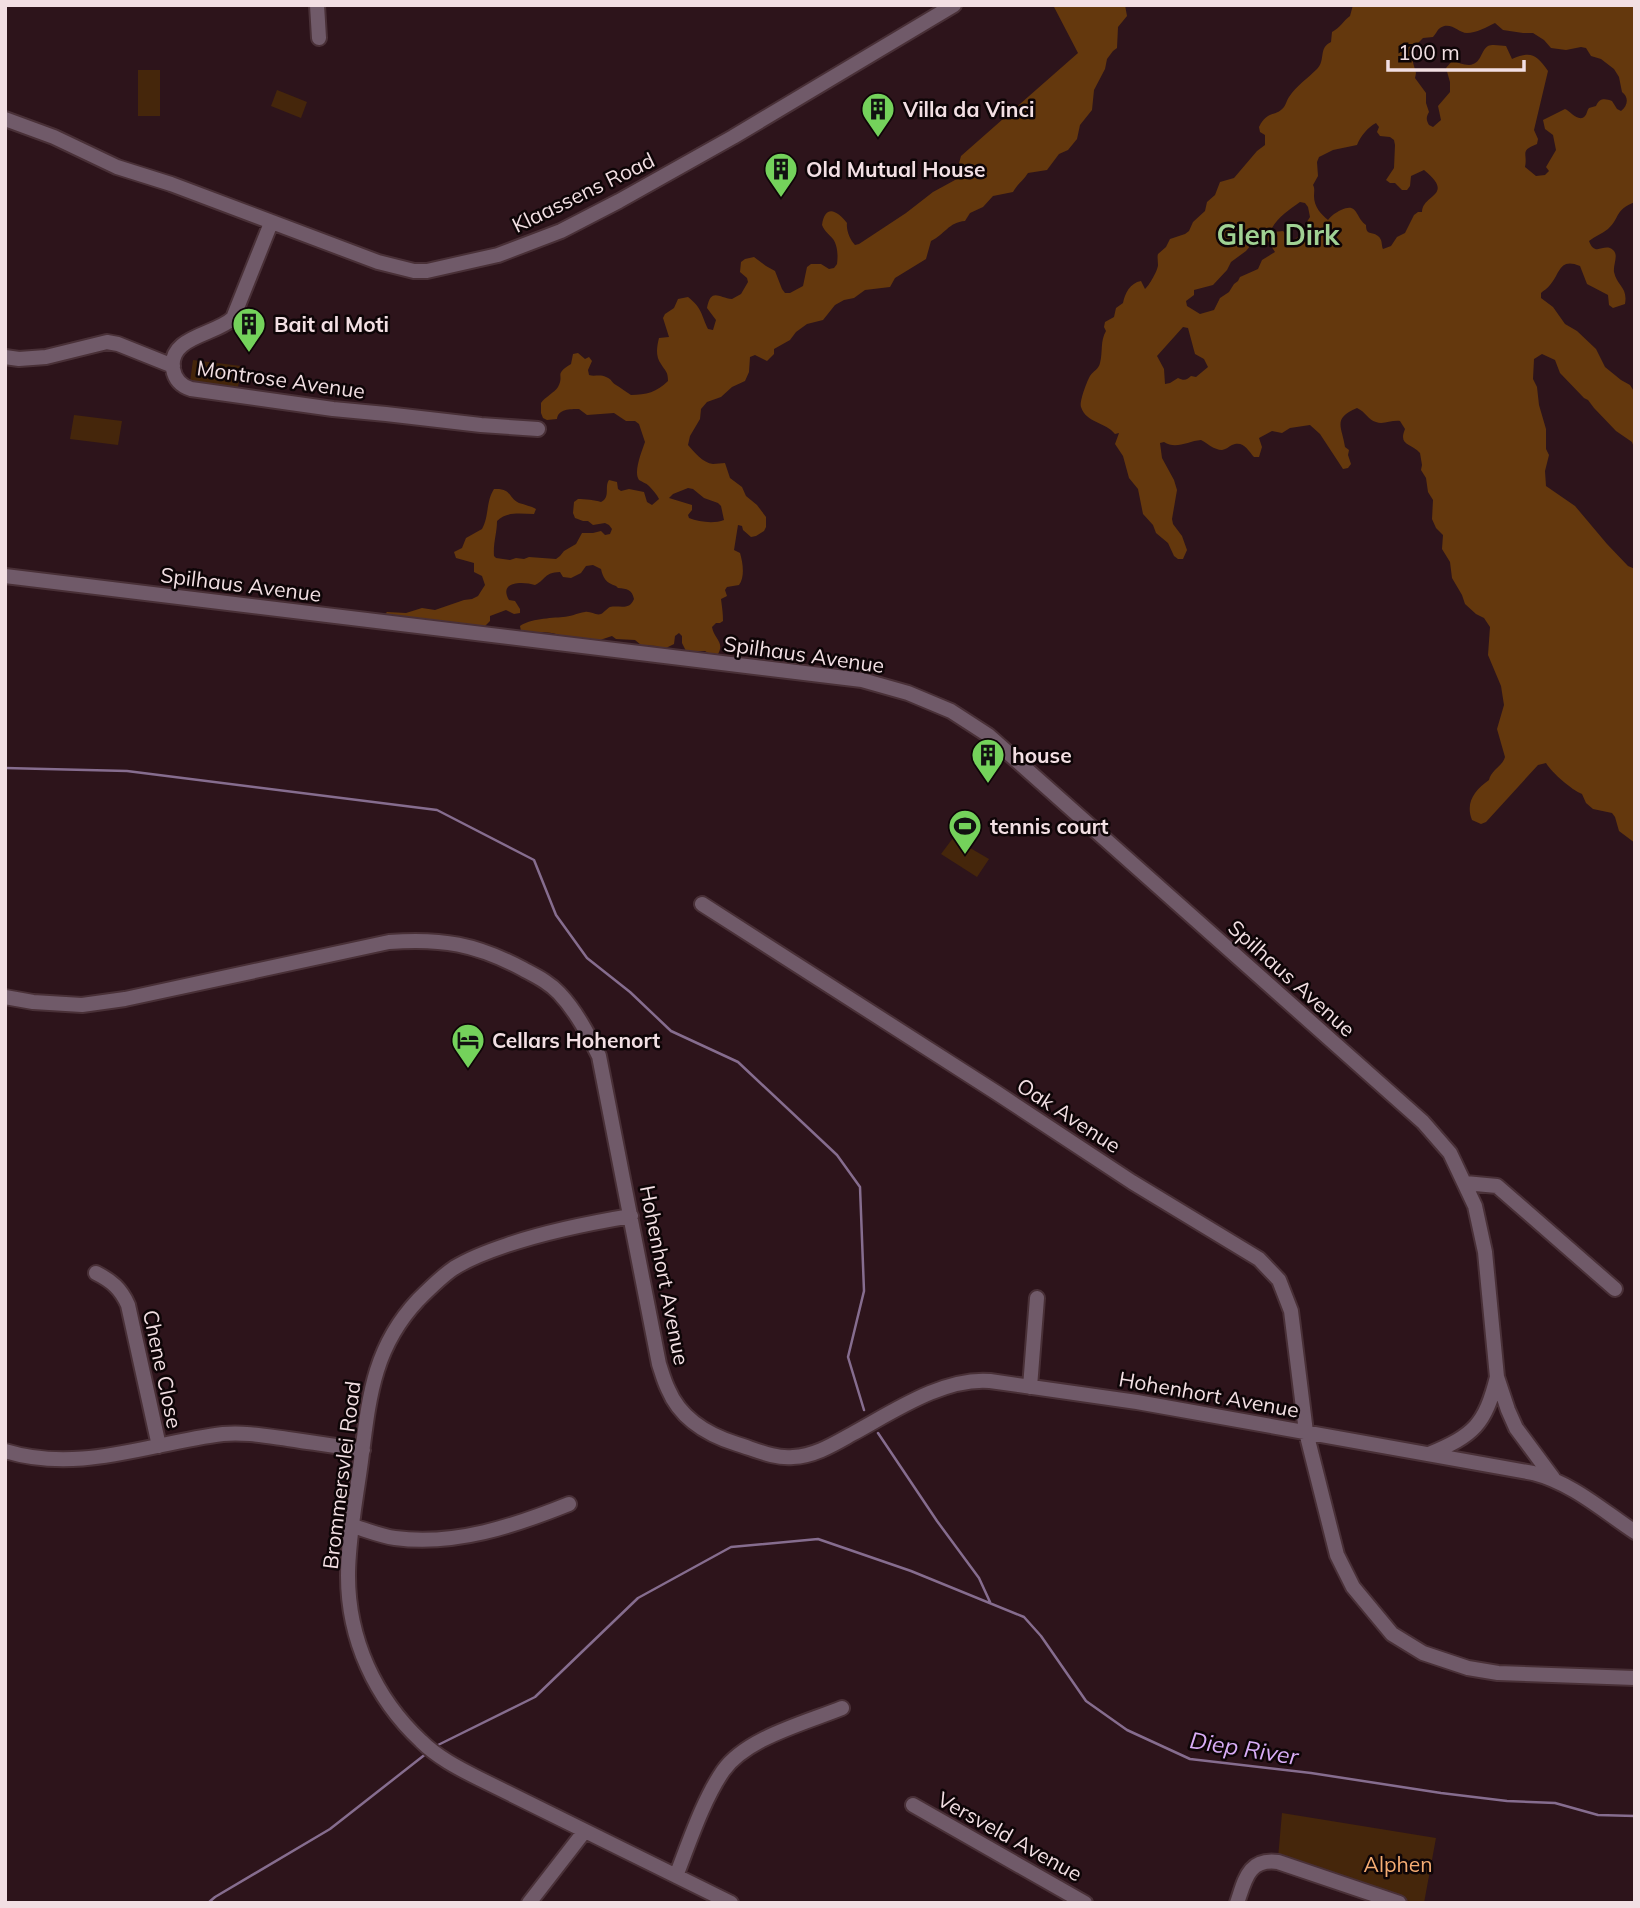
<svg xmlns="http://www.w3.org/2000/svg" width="1640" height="1908" font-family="Mulish,sans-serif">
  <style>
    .green { fill: #45260b }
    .forest { fill: #64380d; fill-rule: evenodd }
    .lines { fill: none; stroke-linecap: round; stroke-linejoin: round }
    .stream { stroke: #866d8f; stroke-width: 2.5 }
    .minor-casing { stroke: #493037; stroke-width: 18 }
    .minor { stroke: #705a69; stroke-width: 14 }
    .labels { text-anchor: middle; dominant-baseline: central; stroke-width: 5; stroke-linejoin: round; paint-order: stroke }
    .poi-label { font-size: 21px; font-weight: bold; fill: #f2dfe3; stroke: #0e0507; text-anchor: start }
    .street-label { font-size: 21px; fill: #f2dfe3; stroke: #0e0507 }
    .park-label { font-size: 21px; fill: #f5ac73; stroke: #0e0507 }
    .water-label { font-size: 23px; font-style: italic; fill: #d9adf7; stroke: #0e0507 }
    .district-label { font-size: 28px; font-weight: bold; fill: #a0d193; stroke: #0e0507 }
  </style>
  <rect width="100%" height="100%" fill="#2d141b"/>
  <!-- green -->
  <path class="green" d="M138 70H160V116H138Z
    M277 90 307 102 301 118 271 106Z
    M193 360 241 366 238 388 190 382Z
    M74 415 122 421 118 445 70 439Z
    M953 838 989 859 977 877 941 854Z
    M1282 1813 1436 1838 1424 1903H1415L1278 1858Z"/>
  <!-- forest -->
  <path class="forest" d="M1053 5H1125L1127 16 1118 27 1117 48 1113 51 1107 59 1105 69 1094 90 1092 110 1080 125 1077 139 1068 150 1059 154 1047 170 1028 173C1024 180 1018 183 1013 192L993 196 983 207 970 213 965 221C949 222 944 235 931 241L926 259 895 278 890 287 865 290 854 298 844 300 835 305 823 320 807 324 796 332 790 340 774 349V354L767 361 755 355 750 357 749 372 745 381 732 387 721 397 707 402 701 409 700 419 690 436 688 445C694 452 703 463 713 464 717 464 721 463 725 463L730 478 742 487 746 496 757 505 766 517V527L764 531 756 536 751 537 743 530 742 526 738 525 734 550 740 553C743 563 745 577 739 585L727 587 725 590 727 596 721 599C722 607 723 613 723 621L720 623H716L712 627C714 639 725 642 718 654L713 656 705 651H686L682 643V636L679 633 675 636 674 644 664 649 656 646 641 645 635 640 616 639 612 636 600 640 567 639C553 629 536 634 521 631L520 626C529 619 551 618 563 617 570 617 577 613 585 612 591 611 596 616 601 614 602 614 609 607 610 607 620 605 629 611 634 599 632 589 627 589 618 588L616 586C606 583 603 578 601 569L593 565 586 566 581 573 571 578 563 577 560 572C543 573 547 579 535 585 523 581 498 581 509 600L515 601 520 609V613L514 614 506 610 490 616V621L484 627H459L454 623 429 622 426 620 416 623 384 615 387 612 406 613 422 608 435 610 464 600 472 599 478 596 485 585 482 576 474 572V563L456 558 454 552 462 548 466 538 482 529C489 517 486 501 494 489 512 488 508 498 519 503 525 505 531 506 536 509L534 514C521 514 507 511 497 521 497 533 493 543 494 556L496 558 510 560 516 558 524 559 529 557 556 559 560 556 564 551 576 544 582 533H593L601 531 605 535 610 534 612 529 609 525 605 523 593 525 588 521H583L575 518 573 513 574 502 578 499C585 499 595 500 601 502 611 497 604 487 609 480L617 482 618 489 621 491 629 489 644 492 647 502 652 505 659 499C657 495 653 490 649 486 646 483 642 482 639 480 633 472 642 451 645 442L639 424 635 421H626L614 413 587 415 579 409C570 409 558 409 557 419L547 420 543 418 541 413V403C545 397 554 393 558 387 565 374 553 375 571 364L573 354 578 353 585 359 589 357 592 361 588 370 589 375C594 377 600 374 606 377 613 380 610 381 616 385 621 388 625 391 631 395 646 395 657 392 668 381 668 371 665 371 661 364 655 356 657 346 659 338L669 337 663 318 665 314 674 308 678 299 688 297C702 308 701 314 708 329L713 330 716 320 707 308C711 287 719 298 732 299L741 294 748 282 747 278 740 272 741 262 745 259 754 257 766 266 775 271 782 289 785 293H790L803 286 807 267 811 264H821L829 269 834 268 837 264C838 257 838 246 833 239 829 234 825 232 822 225 825 204 837 210 847 223 846 230 850 240 855 245L859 244 906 213 933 192 955 180 958 177V167L961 156 1078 53ZM688 488 693 489 704 498 718 503 721 506 724 520C714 524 699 522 689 518L688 515 692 510V505L669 498 673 494Z
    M1353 5H1635V202C1614 210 1621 217 1608 229 1602 234 1595 236 1589 241 1595 258 1604 242 1613 250 1619 255 1613 265 1614 272 1617 286 1628 287 1625 304L1613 308 1609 305 1608 295 1587 284 1580 266C1559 257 1560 274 1550 285 1548 288 1543 291 1541 293V298L1553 307 1565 324 1577 331 1596 349 1605 367 1621 380 1630 385 1635 393V450L1632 442 1616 431 1594 408 1588 400 1584 398 1560 373 1555 360 1542 354 1534 359 1533 379 1537 387 1539 405 1546 429V449L1549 455 1545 471 1546 486 1575 506 1607 544 1628 566 1635 569V843L1619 831 1615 817 1612 813 1593 809 1586 803 1582 794C1572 790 1552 773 1546 763L1538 765 1486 822 1481 824 1472 820C1465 802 1475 790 1489 780 1491 770 1502 767 1505 757L1497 729 1504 705 1501 686 1488 655 1490 627 1484 618 1476 614 1465 604 1462 595 1452 578 1450 562 1442 549 1443 535 1436 528 1432 519 1433 500 1428 492 1426 478 1421 470 1422 465 1420 453C1411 443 1398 446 1405 429L1400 421C1391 420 1383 425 1376 422 1368 420 1366 412 1357 408 1332 419 1342 426 1345 447L1349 450 1348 455 1351 464 1348 468 1343 469 1320 434 1310 425 1290 428 1282 433 1272 431 1259 438 1262 447 1259 457H1254C1248 450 1243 440 1232 445 1228 447 1227 449 1222 450 1214 450 1207 443 1201 440 1188 441 1176 450 1164 442L1160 443 1162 458 1174 480 1177 490 1172 519 1173 524 1182 536 1187 550 1183 559H1178L1174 556 1168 543 1156 533 1153 525 1143 514 1138 489 1129 478 1123 456 1115 444 1119 433 1115 434C1106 422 1086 423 1081 407 1079 402 1087 381 1090 376 1093 371 1099 369 1100 363 1103 352 1100 341 1106 331L1104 327 1105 322 1114 317 1116 308 1123 303C1125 293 1130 283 1141 281L1145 289C1149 286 1158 270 1158 265 1158 261 1157 257 1158 254L1166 247 1170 239 1185 234 1189 231 1193 222 1205 211 1207 202 1215 195 1220 182 1234 178 1257 151 1265 145V135L1260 132 1259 127C1268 109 1275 118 1284 107 1285 106 1288 98 1289 97 1296 86 1308 78 1317 69 1326 60 1318 48 1331 42L1332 32C1340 28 1343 21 1350 16ZM1495 23 1503 30 1523 33H1533L1544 40 1551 48 1566 50 1581 47 1586 48 1591 56 1601 59 1614 69 1619 77 1622 92C1629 97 1628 106 1621 111L1617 109 1612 101C1605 98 1599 98 1596 106L1589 108C1587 110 1587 114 1585 116 1579 123 1570 111 1565 109L1543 120 1545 129 1553 135 1556 150 1546 167 1549 171 1545 175 1536 176 1525 167C1528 153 1519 151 1537 144L1538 139 1534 130 1548 71C1536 54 1531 51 1512 59L1506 46C1501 46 1493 44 1488 46 1480 51 1482 64 1469 65 1463 65 1458 62 1452 61L1446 68 1450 82V92L1438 106 1441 120 1433 127 1429 125C1426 120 1426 117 1429 112L1426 103V93L1415 78 1416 73 1412 59 1416 45 1423 38 1433 37C1436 34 1437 30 1440 28 1451 21 1458 33 1467 33 1476 33 1487 27 1495 23ZM1376 123 1379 127 1377 132 1380 136 1390 137 1394 140 1395 145 1394 168 1386 180 1390 183H1395L1402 190H1407L1410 186 1411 176 1424 170C1456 196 1422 194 1422 212H1418L1414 215 1405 233 1397 237 1391 246 1383 249C1381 245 1383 240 1378 236 1372 231 1366 236 1366 225 1355 217 1358 202 1341 210 1335 213 1332 215 1328 220 1321 214 1314 207 1314 196 1314 192 1315 188 1313 185L1318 176 1317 162 1319 157 1333 150 1357 145C1360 137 1368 127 1376 123ZM1300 202 1305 203 1308 207 1310 217 1305 225 1303 235 1301 234 1293 241 1283 231 1274 232 1272 228C1278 217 1290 209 1300 202ZM1264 235 1275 252 1262 260 1258 269 1240 277 1238 281 1234 284 1229 292 1220 298 1214 310 1200 314 1187 306 1186 301 1194 295V290L1213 285 1227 270 1231 262 1246 251 1256 239ZM1183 327 1188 328 1195 354 1204 359 1208 367 1196 377 1191 376C1187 380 1184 381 1178 378L1170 383 1165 384 1164 369 1157 356Z"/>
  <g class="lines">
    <!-- stream -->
    <path class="stream" d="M5 768 127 771 437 810 534 860 556 915 587 958 630 992 671 1031 738 1062 837 1155 860 1187 864 1291 848 1357 864 1410
      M878 1433 937 1521 979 1578 990 1602
      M436 1746 535 1697 638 1598 731 1547 818 1539 911 1571 1024 1617 1041 1636 1086 1701 1127 1730 1190 1759 1311 1773 1441 1793 1507 1801 1555 1803 1598 1815 1635 1816
      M208 1903 215 1897 330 1829 427 1753"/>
    <defs>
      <path id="minor" d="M317 5 319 38
        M5 119 54 137 117 167 171 184 378 262 414 271H427L498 255 561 231 619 201 733 137 954 5
        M271 223 233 318C216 335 168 336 173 369 175 380 181 386 191 389L333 409 386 414 481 425 538 429
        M5 357 19 359 46 357 107 342 118 344 173 366
        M5 576 862 680 908 693 951 711 988 735 1423 1122 1450 1153 1475 1206 1485 1252 1497 1377 1508 1410 1516 1428 1553 1478
        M702 904 997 1093 1132 1182 1259 1259 1279 1280 1291 1311 1306 1432 1337 1555 1353 1587 1392 1634 1423 1653 1468 1668 1498 1673 1635 1678
        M5 997 33 1002 82 1005 125 999 389 942C442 938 476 944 523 969 536 976 549 982 559 993 576 1011 588 1034 599 1056L659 1364C662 1373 664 1381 668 1389 680 1418 708 1435 737 1444 754 1449 774 1459 793 1457 815 1456 834 1444 852 1434 891 1413 943 1377 990 1381L1137 1402 1533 1473C1572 1483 1602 1510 1635 1532
        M1465 1183 1497 1186 1615 1289
        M631 1216C589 1223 548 1231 507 1245 489 1251 470 1258 454 1268 442 1276 429 1289 418 1300 373 1348 369 1398 361 1461 356 1499 348 1538 348 1576 348 1639 375 1698 421 1741 437 1757 458 1768 478 1778L731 1903
        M96 1273C112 1281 121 1289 128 1305L159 1446
        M1030 1387 1037 1298
        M5 1451C80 1474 149 1443 223 1434 245 1432 266 1436 288 1439 313 1443 338 1446 363 1450
        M1429 1454C1474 1435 1485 1425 1497 1377
        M353 1526C366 1530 381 1536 395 1538 455 1546 514 1526 569 1504
        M913 1805 1085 1903
        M676 1876C689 1843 703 1800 723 1771 746 1738 805 1723 842 1708
        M529 1903 584 1832
        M1237 1903C1245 1880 1248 1858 1278 1862L1399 1903"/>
    </defs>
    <!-- minor casing -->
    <use href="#minor" class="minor-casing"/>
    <!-- minor -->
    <use href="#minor" class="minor"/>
  </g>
  <!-- icons -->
  <defs>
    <symbol id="building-pin" viewBox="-11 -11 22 30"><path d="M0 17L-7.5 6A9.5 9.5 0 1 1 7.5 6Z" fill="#74d25b" stroke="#0e0507"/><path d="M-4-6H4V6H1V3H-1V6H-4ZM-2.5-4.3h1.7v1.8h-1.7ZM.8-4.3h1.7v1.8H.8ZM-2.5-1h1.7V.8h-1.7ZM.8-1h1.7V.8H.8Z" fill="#111"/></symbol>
    <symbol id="stadium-pin" viewBox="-11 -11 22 30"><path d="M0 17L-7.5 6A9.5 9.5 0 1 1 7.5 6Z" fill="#74d25b" stroke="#0e0507"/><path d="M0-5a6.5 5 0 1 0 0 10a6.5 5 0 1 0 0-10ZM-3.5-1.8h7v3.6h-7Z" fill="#111"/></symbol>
    <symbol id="hotel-pin" viewBox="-11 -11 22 30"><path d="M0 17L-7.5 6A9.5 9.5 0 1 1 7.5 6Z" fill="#74d25b" stroke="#0e0507"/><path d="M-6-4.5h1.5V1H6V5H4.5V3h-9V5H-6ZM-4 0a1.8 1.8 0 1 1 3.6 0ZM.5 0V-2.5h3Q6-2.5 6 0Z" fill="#111"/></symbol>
  </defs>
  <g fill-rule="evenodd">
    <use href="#building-pin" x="859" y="90" width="38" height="52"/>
    <use href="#building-pin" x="762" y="150" width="38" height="52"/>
    <use href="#building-pin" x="230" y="305" width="38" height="52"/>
    <use href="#building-pin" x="969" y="736" width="38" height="52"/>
    <use href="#stadium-pin" x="946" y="807" width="38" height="52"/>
    <use href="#hotel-pin" x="449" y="1021" width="38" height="52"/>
  </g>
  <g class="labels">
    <!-- poi labels -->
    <g class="poi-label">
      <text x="903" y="109">Villa da Vinci</text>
      <text x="806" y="169">Old Mutual House</text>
      <text x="274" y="324">Bait al Moti</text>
      <text x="1012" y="755">house</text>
      <text x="990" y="826">tennis court</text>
      <text x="492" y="1040">Cellars Hohenort</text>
    </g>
    <!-- street labels -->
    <g class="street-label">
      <text transform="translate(583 192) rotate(-26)">Klaassens Road</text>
      <text transform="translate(281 379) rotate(8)">Montrose Avenue</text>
      <text transform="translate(241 584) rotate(7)">Spilhaus Avenue</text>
      <text transform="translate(804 654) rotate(8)">Spilhaus Avenue</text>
      <text transform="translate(1292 978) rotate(42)">Spilhaus Avenue</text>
      <text transform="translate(1069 1115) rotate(33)">Oak Avenue</text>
      <text transform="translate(665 1275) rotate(79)">Hohenhort Avenue</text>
      <text transform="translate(163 1369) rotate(78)">Chene Close</text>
      <text transform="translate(1209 1394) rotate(10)">Hohenhort Avenue</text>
      <text transform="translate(341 1475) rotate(-83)">Brommersvlei Road</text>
      <text transform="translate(1010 1836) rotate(29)">Versveld Avenue</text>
    </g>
    <!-- park labels -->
    <g class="park-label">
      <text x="1398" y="1864">Alphen</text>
    </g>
    <!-- water labels -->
    <g class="water-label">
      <text transform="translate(1244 1748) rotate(9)">Diep River</text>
    </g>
    <!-- district labels -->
    <g class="district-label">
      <text x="1278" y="234">Glen Dirk</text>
    </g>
  </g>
  <!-- border -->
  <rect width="1640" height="1908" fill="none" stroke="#f2dfe3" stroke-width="14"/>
  <!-- scale -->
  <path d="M1388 60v10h136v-10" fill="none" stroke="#f2dfe3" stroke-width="3.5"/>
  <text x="1398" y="60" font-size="21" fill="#f2dfe3" stroke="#0e0507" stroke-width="5" paint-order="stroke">100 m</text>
</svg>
